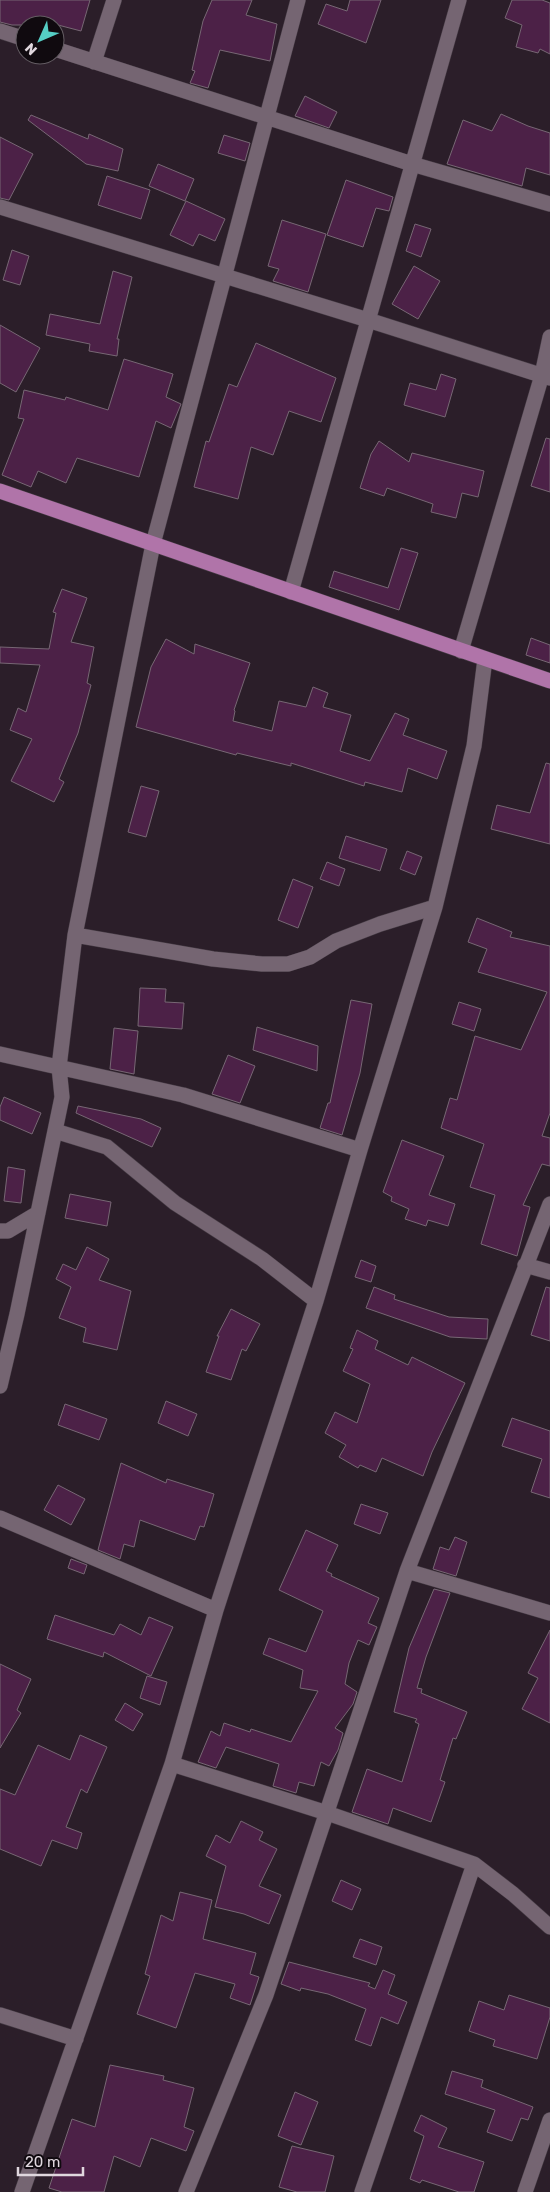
<svg xmlns="http://www.w3.org/2000/svg" width="550" height="2192" font-family="Rubik,sans-serif">
  <style>
    .building { fill: #4c2147; stroke: #776774 }
    .lines { fill: none; stroke-linecap: round; stroke-linejoin: round }
    .minor-casing { stroke: #443a43; stroke-width: 16 }
    .major-casing { stroke: #443a43; stroke-width: 16 }
    .minor { stroke: #756572; stroke-width: 15 }
    .major { stroke: #b074a9; stroke-width: 15 }
  </style>
  <rect width="100%" height="100%" fill="#2b1e29"/>
  <!-- building -->
  <path class="building" d="M0 0H90L81 31 58 25H12L0 22Z
    M212 0H252L246 15 277 24 270 61 220 50 208 88 190 83 195 71 192 70 203 21Z
    M350 0H381L366 43 318 24 326 4 347 11Z
    M512 0H542L550 3V54L540 49 538 53 516 47 522 25 505 18Z
    M305 96 337 112 329 128 295 116Z
    M501 114 528 126 550 133V175L526 168 522 186 447 164 463 120 492 131Z
    M31 115 88 139 89 134 123 149 118 171 86 164 28 120Z
    M224 135 250 143 245 161 218 153Z
    M0 137 33 154 9 200 0 198Z
    M158 164 194 179 185 201 149 186Z
    M107 176 150 190 141 219 98 205Z
    M346 180 393 197 389 211 376 208 363 247 327 235Z
    M186 201 225 219 215 241 199 234 193 246 170 235Z
    M282 220 326 234 308 292 273 281 279 269 268 266Z
    M415 224 431 229 421 257 406 251Z
    M12 250 29 256 20 285 3 280Z
    M414 266 440 281 418 319 392 304Z
    M113 271 132 277 117 339H119L117 356 89 351 90 344 46 335 50 314 100 324Z
    M0 325 40 348 16 392 0 383Z
    M256 343 336 378 321 422 289 411 273 455 251 447 238 499 194 487 206 441 209 442 229 384 237 387Z
    M124 359 173 374 166 397 181 404 171 428 156 421 139 477 77 458 66 483 38 471 31 487 2 475 24 419 18 418 24 390 65 400 66 397 108 410Z
    M441 374 456 379 445 417 404 405 410 383 436 390Z
    M546 438 550 439V492L531 486Z
    M379 441 409 462 412 453 484 471 478 497 462 493 456 518 431 512 433 504 387 488 384 496 360 488 371 454Z
    M401 548 418 553 399 610 329 587 334 571 388 588Z
    M62 589 87 598 71 642 94 647 87 683 91 685 78 733 59 779 64 782 54 802 11 781 32 739 10 730 18 708 26 712 40 665 0 663V647L49 649 56 613 53 612Z
    M531 638 550 645V663L526 655Z
    M166 639 194 654 195 644 250 663 234 710 235 711 233 721 272 731 279 701 306 707 313 687 328 693 323 707 351 715 340 751 370 761 395 713 409 719 403 735 447 751 437 779 408 768 402 792 365 782 364 786 291 763V766L237 753 236 755 136 727 151 667Z
    M546 763 550 764V844L491 829 497 805 530 813Z
    M141 786 159 791 146 837 128 832Z
    M346 836 387 849 380 871 339 858Z
    M407 851 422 857 415 875 400 869Z
    M327 862 345 869 339 886 320 879Z
    M293 879 313 887 298 928 278 920Z
    M477 918 512 932 510 937 550 946V1113L542 1136 550 1138V1166L542 1164 523 1205 530 1207 517 1256 481 1244 495 1195 470 1187 484 1144 441 1128 450 1098 457 1100 475 1036 521 1050 547 992 478 972 487 949 468 942Z
    M140 988 166 989 165 1002 184 1003 182 1029 138 1026Z
    M351 1000 372 1004 360 1073 342 1135 320 1128 328 1103H330Z
    M459 1002 481 1009 474 1031 452 1024Z
    M257 1027 318 1046 317 1071 253 1050Z
    M114 1028 138 1031 134 1074 110 1069Z
    M228 1055 255 1066 240 1103 212 1094Z
    M4 1097 41 1113 32 1134 0 1120V1107Z
    M78 1106 141 1119 161 1128 152 1147 76 1113Z
    M402 1140 444 1156 429 1195 455 1204 448 1226 428 1220 426 1226 405 1219 409 1209 391 1201 392 1197 383 1192Z
    M8 1167 25 1170 21 1203 4 1201Z
    M70 1194 111 1202 107 1226 65 1218Z
    M87 1247 109 1259 99 1280 131 1291 117 1350 83 1342 86 1328 59 1318 71 1287 56 1279 63 1264 76 1270Z
    M361 1260 376 1266 371 1282 355 1277Z
    M374 1287 395 1295 394 1299 449 1317 488 1319 487 1339 450 1337 366 1308Z
    M546 1287 550 1288V1341L531 1335Z
    M231 1309 260 1324 246 1351 242 1349 231 1380 206 1372 219 1336H217Z
    M357 1330 378 1341 375 1349 408 1365 412 1357 465 1383 432 1452 423 1476 382 1458 376 1472 360 1465 358 1468 339 1457 346 1445 325 1433 335 1412 357 1423 370 1384 343 1371 353 1349 350 1348Z
    M166 1401 197 1414 188 1436 158 1423Z
    M65 1404 107 1419 99 1440 58 1425Z
    M512 1418 550 1431V1498L531 1492 542 1459 502 1446Z
    M121 1463 166 1483 167 1479 214 1494 204 1527 200 1526 195 1540 140 1520 134 1547 124 1544 120 1559 98 1550Z
    M58 1485 85 1499 71 1525 44 1510Z
    M361 1504 388 1513 380 1534 354 1524Z
    M306 1530 338 1545 326 1571 332 1574 331 1576 379 1598 368 1623 377 1627 369 1645 358 1640 349 1663 345 1684 357 1692 353 1704 335 1728 343 1733 338 1750 329 1766 321 1762 314 1786 299 1782 296 1793 273 1786 279 1764 226 1747 216 1768 198 1762 211 1731 220 1736 224 1723 250 1732 251 1729 291 1742 318 1691 300 1688 303 1670 263 1654 269 1638 306 1652 323 1611 279 1590Z
    M455 1537 467 1542 456 1576 433 1569 440 1547 449 1550Z
    M71 1559 87 1565 84 1574 68 1568Z
    M434 1589 450 1593 426 1657 417 1688 422 1689 421 1693 467 1712 456 1739 453 1738 440 1780 445 1782 431 1822 393 1808 388 1824 352 1812 367 1769 402 1782 419 1724 415 1722 417 1719 394 1712 409 1648Z
    M55 1615 114 1635 120 1624 141 1635 149 1617 173 1627 151 1676 104 1652 103 1657 47 1639Z
    M550 1630V1723L522 1709 538 1678 528 1673Z
    M0 1664 31 1679 17 1710 21 1713 0 1748Z
    M147 1676 167 1682 160 1705 140 1698Z
    M125 1703 143 1714 133 1731 115 1720Z
    M80 1735 107 1747 87 1793 81 1789 66 1827 82 1833 77 1849 52 1840 41 1866 0 1849V1789L15 1795 38 1745 70 1760Z
    M241 1821 263 1832 259 1840 277 1849 259 1886 281 1895 269 1924 244 1914 215 1907 226 1866 206 1856 216 1835 230 1843Z
    M341 1880 361 1889 352 1910 332 1901Z
    M180 1892 212 1900 203 1939 256 1953 250 1974 259 1977 250 2005 230 1998 235 1984 195 1973 176 2028 137 2014 150 1976 145 1974 161 1915 173 1921Z
    M360 1939 382 1947 376 1965 353 1957Z
    M289 1962 370 1983 368 1986 375 1989 383 1970 395 1975 388 1994 407 2002 398 2024 381 2017 371 2046 355 2040 366 2009 328 1994 301 1988 300 1991 281 1984Z
    M509 1995 550 2008V2017L537 2059 493 2046 495 2040 469 2031 479 2001 504 2010Z
    M110 2065 164 2076 163 2080 194 2088 184 2127 194 2131 186 2151 151 2138 140 2167 114 2156 104 2192H62L49 2188 72 2119 95 2127Z
    M452 2071 483 2080 481 2087 533 2107 528 2120 521 2118 512 2141 487 2132 495 2110 445 2094Z
    M295 2092 318 2102 301 2145 278 2136Z
    M421 2115 447 2128 438 2147 484 2162 474 2192H459L422 2180 420 2183 410 2179 424 2136 414 2131Z
    M292 2146 334 2156 325 2192H297L279 2187Z"/>
  <g class="lines">
    <defs>
      <path id="minor" d="M0 31 25 39
        M55 49 412 164 550 204
        M94 62 114 0
        M0 207 368 320 550 378
        M291 592 459 0
        M461 651 542 375 550 337
        M75 935 213 959 262 964H288L310 957 336 941 380 924 435 907
        M0 1054 183 1095 360 1150
        M55 1131 107 1147 175 1203 262 1259 316 1301
        M0 1231H8L38 1213
        M525 1265 550 1272
        M0 1386 17 1314 62 1097 59 1067 75 935 153 544 298 0
        M0 1518 216 1610
        M407 1571 550 1613
        M172 1764 327 1813 474 1864 513 1894 550 1927
        M0 2015 76 2039
        M22 2192 172 1764 216 1610 316 1301 360 1150 435 907 474 746 485 659
        M186 2192 266 1995 407 1571 550 1204
        M362 2192 474 1864
        M525 2192 550 2120"/>
      <path id="major" d="M0 491 550 681"/>
    </defs>
    <!-- minor casing -->
    <use href="#minor" class="minor-casing"/>
    <!-- major casing -->
    <use href="#major" class="major-casing"/>
    <!-- minor -->
    <use href="#minor" class="minor"/>
    <!-- major -->
    <use href="#major" class="major"/>
  </g>
  <!-- north arrow -->
  <g transform="translate(40 40) rotate(225)"><circle r="24" fill="#100a0f" stroke="#635c62"/>
  <path d="M0-4L9 19L0 12L-9 19Z" fill="#55cec5"/>
  <text y="-8" font-size="14" font-weight="bold" text-anchor="middle" fill="#e0d7de">N</text>
  </g>
  <!-- scale -->
  <path d="M18 2167v8h65v-8" fill="none" stroke="#e0d7de" stroke-width="2.5"/>
  <text x="25" y="2167" font-size="15" fill="#e0d7de" stroke="#100a0f" stroke-width="4" paint-order="stroke">20 m</text>
</svg>
